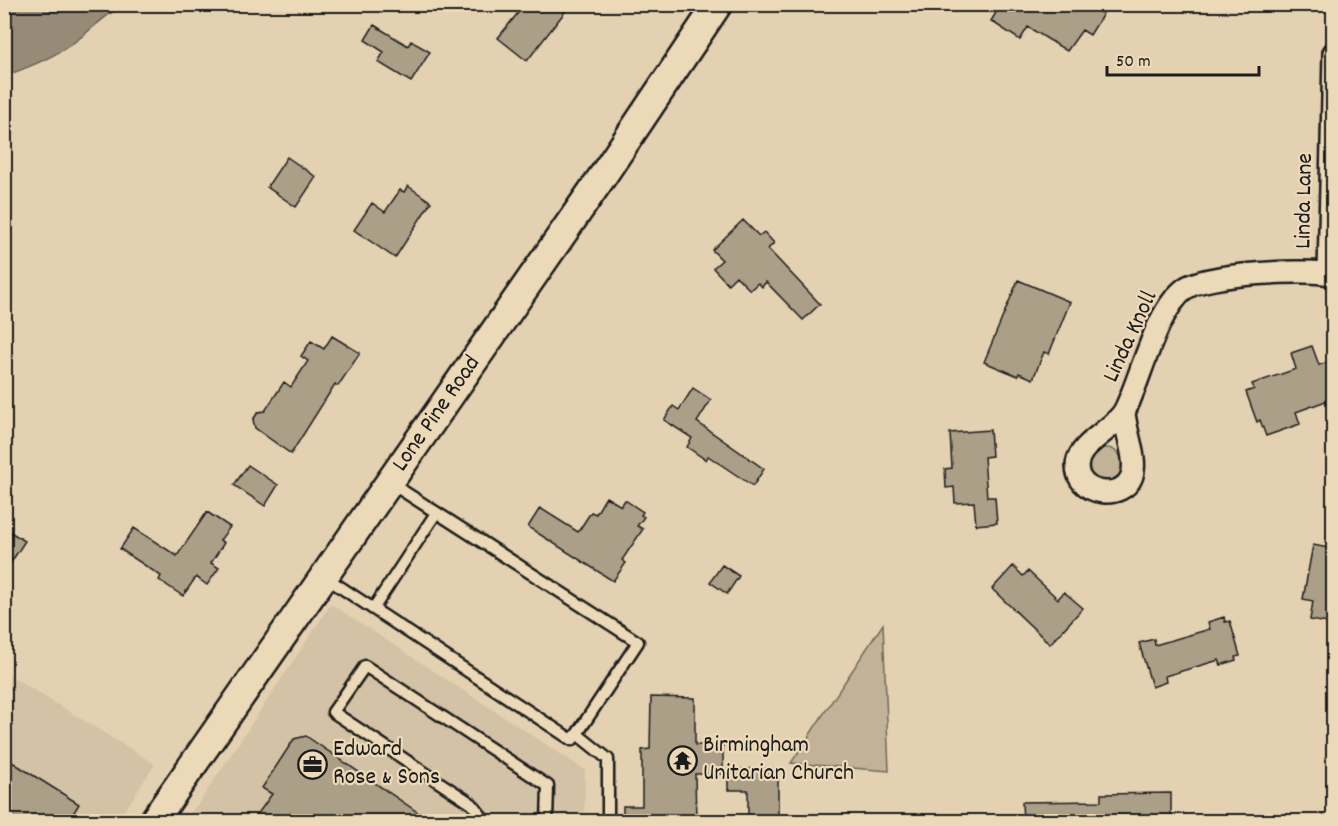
<svg xmlns="http://www.w3.org/2000/svg" width="1338" height="826" font-family="Dekko,sans-serif">
  <style>
    .built { fill: #d3c2a5 }
    .green { fill: #c2b398; stroke: #6f685a; stroke-width: 1.5 }
    .water { fill: #978b77; stroke: #665f53; stroke-width: 1.5 }
    .building { fill: #ac9f88; stroke: #1c1c1c; stroke-width: 1.5 }
    .lines { fill: none; stroke-linecap: round; stroke-linejoin: round }
    .service-casing { stroke: #1c1c1c; stroke-width: 15 }
    .minor-casing { stroke: #1c1c1c; stroke-width: 26 }
    .tertiary-casing { stroke: #1c1c1c; stroke-width: 32 }
    .service { stroke: #ecd9b7; stroke-width: 10 }
    .minor { stroke: #ecd9b7; stroke-width: 21 }
    .tertiary { stroke: #ecd9b7; stroke-width: 27 }
    .labels { text-anchor: middle; dominant-baseline: central; stroke-width: 4.5; stroke-linejoin: round; paint-order: stroke }
    .street-label { font-size: 24px; fill: #1c1c1c; stroke: #ecd9b7 }
    .poi-label { font-size: 24px; fill: #1c1c1c; stroke: #ecd9b7; text-anchor: start }
  </style>
  <rect width="100%" height="100%" fill="#e4d1b1"/>
  <filter id="ink" filterUnits="userSpaceOnUse"><feTurbulence type="fractalNoise" baseFrequency=".0167" numOctaves="2"/><feDisplacementMap in="SourceGraphic" scale="12" xChannelSelector="R" yChannelSelector="G"/><feConvolveMatrix kernelMatrix="1 2 1 2 8 2 1 2 1" color-interpolation-filters="sRGB"/></filter>
  <g filter="url(#ink)">
    <!-- built -->
    <path class="built" d="M331 604 585 770 584 821 182 822 199 803Z
      M4 672 155 764 118 821H5Z"/>
    <!-- green -->
    <path class="green" d="M1089 465a17 17 0 1 1 34 0a17 17 0 1 1-34 0Z
      M883 624 889 771 791 763Z"/>
    <!-- water -->
    <path class="water" d="M5 4H123V5C105 15 92 29 76 41 55 57 29 67 5 76Z"/>
    <!-- building -->
    <path class="building" d="M525 4H571L527 61 498 38Z
      M1001 4H1099L1095 10 1103 14 1090 35 1082 30 1067 51 1028 27 1020 40 991 21Z
      M374 25 408 46 411 41 430 52 411 82 378 62 384 52 365 40Z
      M287 157 316 177 296 207 267 187Z
      M408 186 431 202 395 258 354 230 372 203 385 212 400 190 404 192Z
      M743 220 759 236 764 232 774 243 768 249 820 304 803 320 766 282 762 287 758 283 750 290 736 276 728 284 713 268 722 260 712 250Z
      M1018 280 1070 302 1049 354 1044 352 1033 379 1019 373 1018 376 984 362Z
      M332 336 360 353 338 386 335 384 291 454 255 428 253 420 258 412 265 411 284 382 291 387 308 361 301 356 311 341 324 349Z
      M1312 346 1319 365 1334 360V398L1296 412 1300 424 1266 436 1260 420 1257 422 1246 392 1254 389 1252 384 1296 369 1291 353Z
      M693 388 711 400 697 422 764 469 753 486 708 456 706 460 687 447 692 438 664 420 673 406 679 410Z
      M990 430 992 456 984 457 987 497H995L997 523 976 525 974 502 955 503 954 487 946 488 945 469 952 468 950 433Z
      M248 465 278 485 265 506 234 485Z
      M606 497 621 506 625 500 643 512 641 515 644 517 637 526 643 529 622 560 626 563 613 581 528 527 540 508 578 532 591 512 596 514Z
      M207 512 230 527 220 540 224 543 211 563 219 568 207 585 196 577 183 596 159 580 161 576 120 549 134 528 177 556Z
      M4 528 25 541 4 573Z
      M1313 545 1334 549V624L1310 620 1313 601 1303 599Z
      M722 565 739 576 727 594 710 582Z
      M1013 566 1023 576 1028 571 1058 599 1064 592 1083 608 1050 644 992 589Z
      M1224 617 1225 622 1230 621 1240 656 1235 657 1236 660 1221 665 1219 660 1165 676 1166 682 1152 687 1139 643 1154 639 1155 645 1210 629 1208 622Z
      M651 697 695 698V745H723V774H695L696 822H623V806H642V750L650 749Z
      M306 736 432 822H252L272 794 262 788 294 739Z
      M4 757 79 804 68 822H4Z
      M728 769H778V821H748V790H728Z
      M1171 793V822H1023L1022 802 1101 801V794Z"/>
    <g class="lines">
      <defs>
        <path id="service" d="M389 482 638 642 577 734 608 759V822
          M325 577 572 740 577 734
          M373 609 436 513
          M486 822 472 804 333 712 365 666 548 786 547 822"/>
        <path id="minor" d="M1329 273 1334 53
          M1124 412C1125 432 1139 461 1131 478 1122 498 1088 496 1079 476 1067 446 1114 432 1125 410 1142 376 1155 311 1186 288 1205 274 1310 268 1334 275"/>
        <path id="tertiary" d="M153 822 602 177 718 4"/>
      </defs>
      <!-- service casing -->
      <use href="#service" class="service-casing"/>
      <!-- minor casing -->
      <use href="#minor" class="minor-casing"/>
      <!-- tertiary casing -->
      <use href="#tertiary" class="tertiary-casing"/>
      <!-- service -->
      <use href="#service" class="service"/>
      <!-- minor -->
      <use href="#minor" class="minor"/>
      <!-- tertiary -->
      <use href="#tertiary" class="tertiary"/>
    </g>
  </g>
  <!-- icons -->
  <defs>
    <symbol id="temple-ring" viewBox="-11 -11 22 22"><circle r="9.5" fill="#ecd9b7" stroke="#1c1c1c" stroke-width="1.5"/><path d="M0-6L5-2H3V0L6.5 2.5H4V6H1.5V3h-3V6H-4V2.5H-6.5L-3 0V-2H-5Z" fill="#1c1c1c"/></symbol>
    <symbol id="office-ring" viewBox="-11 -11 22 22"><circle r="9.5" fill="#ecd9b7" stroke="#1c1c1c" stroke-width="1.5"/><path d="M-6-3h4V-5.5h4V-3h4V5H-6ZM-1-4.5V-3h2v-1.5ZM-6 0V1H6V0Z" fill="#1c1c1c"/></symbol>
  </defs>
  <g fill-rule="evenodd">
    <use href="#temple-ring" x="666" y="744" width="33" height="33"/>
    <use href="#office-ring" x="296" y="748" width="33" height="33"/>
  </g>
  <g class="labels">
    <!-- street labels -->
    <g class="street-label">
      <text transform="translate(1305 201) rotate(-89)">Linda Lane</text>
      <text transform="translate(1131 337) rotate(-65)">Linda Knoll</text>
      <text transform="translate(437 414) rotate(-55)">Lone Pine Road</text>
    </g>
    <!-- poi labels -->
    <g class="poi-label">
      <text x="703" y="746">Birmingham<tspan x="703" dy="28">Unitarian Church</tspan></text>
      <text x="333" y="750">Edward<tspan x="333" dy="28">Rose &amp; Sons</tspan></text>
    </g>
  </g>
  <!-- margin -->
  <rect width="1338" height="826" fill="none" stroke="#ecd9b7" stroke-width="24"/>
  <rect x="12" y="12" width="1314" height="802" fill="none" stroke="#1c1c1c" stroke-width="2" filter="url(#ink)"/>
  <!-- scale -->
  <path d="M1107 66v9h152v-9" fill="none" stroke="#1c1c1c" stroke-width="3"/>
  <text x="1116" y="66" font-size="18" fill="#1c1c1c" stroke="#ecd9b7" stroke-width="4.5" paint-order="stroke">50 m</text>
</svg>
